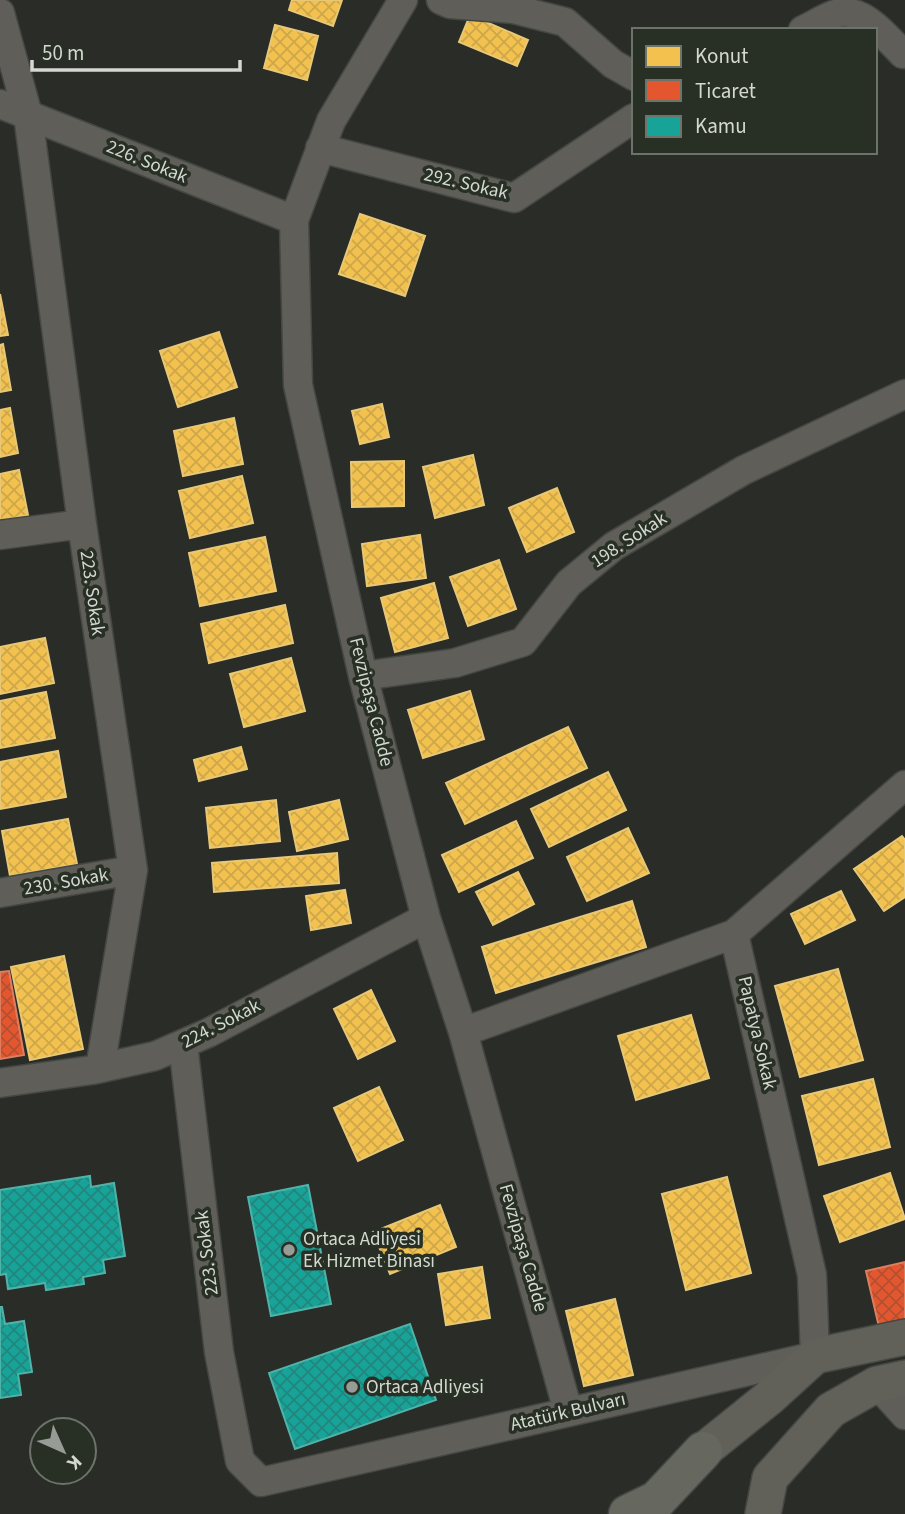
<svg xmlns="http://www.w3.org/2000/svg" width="905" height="1514" font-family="'Source Sans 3',sans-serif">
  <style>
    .homes { fill: url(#homes-cross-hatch); stroke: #e9c875; stroke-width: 2 }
    .shops { fill: url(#shops-cross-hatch); stroke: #df7e5f; stroke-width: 2 }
    .public { fill: url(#public-cross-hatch); stroke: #4fb3a9; stroke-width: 2 }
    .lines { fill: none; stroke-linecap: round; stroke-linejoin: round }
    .minor-casing { stroke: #444743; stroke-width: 31 }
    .major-casing { stroke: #444743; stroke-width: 38 }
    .highway-casing { stroke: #444743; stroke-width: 41 }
    .minor { stroke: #5f5e59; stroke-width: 28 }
    .major { stroke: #616159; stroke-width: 35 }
    .highway { stroke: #66675e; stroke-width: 38 }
    .poi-dot { fill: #989c96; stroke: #282f24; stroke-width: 2.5 }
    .labels { text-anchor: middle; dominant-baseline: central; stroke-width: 7; stroke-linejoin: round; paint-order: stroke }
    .street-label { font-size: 19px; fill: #d3d8d1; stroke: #282f24 }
    .poi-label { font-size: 19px; fill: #d3d8d1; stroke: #282f24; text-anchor: start }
  </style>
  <defs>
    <pattern id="homes-cross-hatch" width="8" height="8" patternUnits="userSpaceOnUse" patternTransform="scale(1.75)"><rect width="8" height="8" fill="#f2c14e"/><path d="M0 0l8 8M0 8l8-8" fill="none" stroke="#cea74b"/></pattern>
    <pattern id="shops-cross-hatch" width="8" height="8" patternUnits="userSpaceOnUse" patternTransform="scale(1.75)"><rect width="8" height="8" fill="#e4572e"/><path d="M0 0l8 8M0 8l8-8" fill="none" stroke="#b25033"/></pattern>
    <pattern id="public-cross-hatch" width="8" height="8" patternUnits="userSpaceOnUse" patternTransform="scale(1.75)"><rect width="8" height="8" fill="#17a398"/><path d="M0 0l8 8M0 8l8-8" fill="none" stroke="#23867d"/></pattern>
  </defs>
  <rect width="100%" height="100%" fill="#292c27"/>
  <!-- homes -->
  <path class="homes" d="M292 0H342L333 26 289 10Z
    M470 15 528 40 517 66 459 42Z
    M275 25 318 36 307 80 264 68Z
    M360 214 425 236 405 296 339 274Z
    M0 294 8 335 0 336Z
    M219 332 237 387 178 407 160 351Z
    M3 344 11 390 0 392V345Z
    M382 404 389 437 360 444 352 411Z
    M10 408 18 453 0 457V410Z
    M234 418 243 464 183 476 174 431Z
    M473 455 484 505 435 518 423 467Z
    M404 461V506L352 507 351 462Z
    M19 470 28 515 0 521V474Z
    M242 476 253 523 190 538 179 491Z
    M557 488 574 532 527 552 509 508Z
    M420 535 426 578 367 586 362 544Z
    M265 537 276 591 200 606 189 553Z
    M499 560 516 609 468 626 450 577Z
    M434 583 448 638 395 652 381 598Z
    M285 605 293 643 209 663 201 624Z
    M45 638 54 683 0 694V647Z
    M291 658 305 711 244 727 230 674Z
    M470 691 484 739 423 758 408 710Z
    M46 692 55 738 0 748V701Z
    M568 727 587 768 465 824 446 783Z
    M241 747 247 769 199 781 194 760Z
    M58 751 66 797 0 809V762Z
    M608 772 626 810 549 847 531 809Z
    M276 800 280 841 210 848 206 808Z
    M339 800 348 839 297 851 289 812Z
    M68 819 77 864 10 876 2 831Z
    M516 821 533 858 459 892 442 855Z
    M628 828 649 873 587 901 567 857Z
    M902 836 905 840V897L884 911 854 869Z
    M337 853 339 883 214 892 212 863Z
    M518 872 534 904 493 925 476 892Z
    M345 890 351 923 311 930 306 896Z
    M841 891 855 920 805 944 791 914Z
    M632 901 646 947 496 993 482 947Z
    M64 956 83 1049 30 1060 11 967Z
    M838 969 863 1060 800 1077 775 986Z
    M371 990 395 1041 358 1059 334 1009Z
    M691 1015 709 1078 636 1100 618 1036Z
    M873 1079 890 1147 819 1165 802 1096Z
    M379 1087 403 1140 358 1161 334 1108Z
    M890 1173 905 1219 840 1242 824 1196Z
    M727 1177 751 1273 686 1290 662 1194Z
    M440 1205 456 1247 390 1274 373 1232Z
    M482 1267 490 1318 446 1325 438 1274Z
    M615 1299 633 1375 584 1386 566 1311Z"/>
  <!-- shops -->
  <path class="shops" d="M9 971 24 1055 0 1059V972Z
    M905 1262V1321L879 1327 866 1271Z"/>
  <!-- public -->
  <path class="public" d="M90 1176 91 1187 114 1183 125 1256 103 1260 105 1273 83 1277 84 1284 46 1290 45 1283 8 1289 6 1274 0 1275V1190Z
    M308 1185 331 1304 271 1316 248 1197Z
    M0 1307H2L5 1324 24 1321 32 1372 18 1374 21 1395 0 1398Z
    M410 1324 436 1400 295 1449 269 1373Z"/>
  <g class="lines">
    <defs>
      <path id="minor" d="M403 0 331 121 294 220 298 385 363 676 426 918 463 1032 568 1411
        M441 0 450 4 513 9 565 22 613 64 634 76
        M0 13 28 115 82 524 133 870 100 1068
        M803 30C814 25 827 16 839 13 864 8 887 38 903 54L905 53
        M0 104 294 220
        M320 148 514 198 634 118
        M0 535 82 524
        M363 676 455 663 523 642 569 583 614 546 744 470 905 394
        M0 893 133 870
        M463 1032 734 934
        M183 1044 219 1352 240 1461 261 1482 815 1356 812 1275 734 934 905 785
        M0 1083 92 1070 155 1056 208 1033 426 918
        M877 1384 905 1415"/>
      <path id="major" d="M703 1451 770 1397 815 1356 905 1337
        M763 1514 770 1478 831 1410 877 1384 905 1378"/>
      <path id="highway" d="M628 1514 657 1500 703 1451"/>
    </defs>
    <!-- minor casing -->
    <use href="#minor" class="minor-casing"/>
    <!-- major casing -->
    <use href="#major" class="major-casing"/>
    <!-- highway casing -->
    <use href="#highway" class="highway-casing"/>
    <!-- minor -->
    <use href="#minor" class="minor"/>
    <!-- major -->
    <use href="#major" class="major"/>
    <!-- highway -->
    <use href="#highway" class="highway"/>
  </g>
  <!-- markers -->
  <g class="poi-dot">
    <circle cx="289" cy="1250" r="7"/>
    <circle cx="352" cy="1387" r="7"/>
  </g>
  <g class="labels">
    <!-- street labels -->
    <g class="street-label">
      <text transform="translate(147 162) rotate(22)">226. Sokak</text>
      <text transform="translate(466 184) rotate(13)">292. Sokak</text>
      <text transform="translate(629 540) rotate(-33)">198. Sokak</text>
      <text transform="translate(92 593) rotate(82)">223. Sokak</text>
      <text transform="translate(371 702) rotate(76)">Fevzipaşa Cadde</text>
      <text transform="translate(66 882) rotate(-10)">230. Sokak</text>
      <text transform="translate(221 1024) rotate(-27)">224. Sokak</text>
      <text transform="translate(757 1033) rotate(77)">Papatya Sokak</text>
      <text transform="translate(523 1248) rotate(74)">Fevzipaşa Cadde</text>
      <text transform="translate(207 1253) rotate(-97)">223. Sokak</text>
      <text transform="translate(568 1412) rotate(-13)">Atatürk Bulvarı</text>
    </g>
    <!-- poi labels -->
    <g class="poi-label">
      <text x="303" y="1239">Ortaca Adliyesi<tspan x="303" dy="22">Ek Hizmet Binası</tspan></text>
      <text x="366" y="1387">Ortaca Adliyesi</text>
    </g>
  </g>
  <!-- legend -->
  <rect x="632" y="28" width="245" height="126" fill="#282f24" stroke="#6c7369" stroke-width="2"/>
  <rect x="646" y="46" width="35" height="21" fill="#f2c14e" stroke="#6c7369" stroke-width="2"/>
  <text x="695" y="63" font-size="21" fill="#d3d8d1">Konut</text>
  <rect x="646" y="80" width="35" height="21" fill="#e4572e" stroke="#6c7369" stroke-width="2"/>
  <text x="695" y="98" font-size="21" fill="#d3d8d1">Ticaret</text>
  <rect x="646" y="116" width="35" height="21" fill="#17a398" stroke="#6c7369" stroke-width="2"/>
  <text x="695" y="133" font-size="21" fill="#d3d8d1">Kamu</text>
  <!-- north arrow -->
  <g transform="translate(63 1451) rotate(135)"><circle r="33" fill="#282f24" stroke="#6c7369" stroke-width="2"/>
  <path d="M0-5L12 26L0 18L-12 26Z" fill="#989c96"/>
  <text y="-10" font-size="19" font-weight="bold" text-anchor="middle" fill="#d3d8d1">K</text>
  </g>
  <!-- scale -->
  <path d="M32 60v10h208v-10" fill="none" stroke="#d3d8d1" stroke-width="3.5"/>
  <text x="42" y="60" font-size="21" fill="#d3d8d1" stroke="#282f24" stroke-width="5" paint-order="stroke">50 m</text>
</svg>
